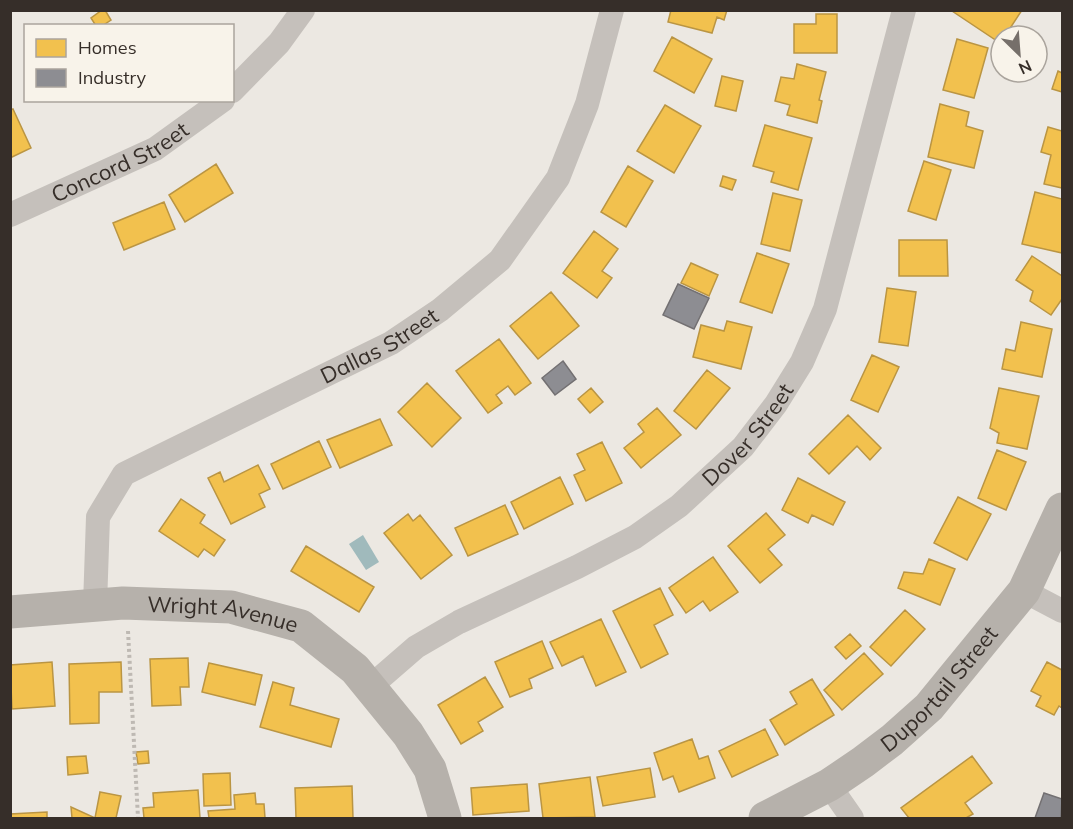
<svg xmlns="http://www.w3.org/2000/svg" width="1073" height="829" font-family="Mulish,sans-serif">
  <style>
    .water { fill: #a0babc }
    .homes { fill: #f2c14e; stroke: #ba9543; stroke-width: 1.5 }
    .industry { fill: #8d8d92; stroke: #737072; stroke-width: 1.5 }
    .lines { fill: none; stroke-linecap: round; stroke-linejoin: round }
    .path { stroke: #beb9b3; stroke-width: 4; stroke-dasharray: 3 3; stroke-linecap: butt }
    .street { stroke: #c5c0bb; stroke-width: 24 }
    .secondary { stroke: #b6b1ab; stroke-width: 33 }
    .labels { text-anchor: middle; dominant-baseline: central; stroke-width: 6; stroke-linejoin: round; paint-order: stroke }
    .street-label { font-size: 22px; fill: #362e29; stroke: #f8f3ea }
  </style>
  <rect width="100%" height="100%" fill="#ece8e2"/>
  <!-- water -->
  <path class="water" d="M363 535 379 562 366 570 349 544Z"/>
  <!-- homes -->
  <path class="homes" d="M102 10H105L111 20 102 26H96L91 18Z
    M671 10H727L724 20 717 17 712 33 668 22Z
    M1022 10 1005 36H1001L1000 43 952 11Z
    M816 14H837V53H794V24H816Z
    M672 37 712 59 694 93 654 71Z
    M957 39 988 48 974 98 943 90Z
    M797 64 826 72 819 100 822 101 817 123 787 115 790 105 775 101 781 77 794 79Z
    M1058 71 1062 73V92L1052 89Z
    M722 76 743 81 736 111 715 106Z
    M940 104 969 112 966 126 983 131 974 168 928 157Z
    M665 105 701 126 674 173 637 151Z
    M13 109 31 148 10 158V110Z
    M765 125 812 138 798 190 771 182 774 172 753 166Z
    M1048 127 1062 131V188L1044 184 1051 155 1041 152Z
    M924 161 951 170 936 220 908 211Z
    M216 164 233 193 185 222 169 195Z
    M628 166 653 181 626 227 601 212Z
    M723 176 736 180 732 190 720 186Z
    M1035 192 1062 199V253L1022 244Z
    M773 193 802 200 790 251 761 244Z
    M164 202 175 229 124 250 113 223Z
    M594 231 618 249 602 271 612 278 597 298 563 273Z
    M899 240H947L948 276H899Z
    M757 253 789 264 772 313 740 302Z
    M1032 256 1062 276V299L1051 315 1030 301 1033 291 1016 280Z
    M691 263 718 275 709 296 681 283Z
    M887 288 916 292 908 346 879 342Z
    M551 292 579 326 538 359 510 326Z
    M727 321 752 327 741 369 693 357 701 325 724 331Z
    M1021 322 1052 329 1042 377 1002 369 1006 349 1015 351Z
    M499 339 531 383 515 395 508 386 496 395 502 403 488 413 456 371Z
    M872 355 899 367 878 412 851 400Z
    M707 370 730 388 696 429 674 411Z
    M427 383 461 418 432 447 398 412Z
    M591 388 603 402 590 413 578 399Z
    M999 388 1039 396 1027 449 997 443 999 433 990 428Z
    M657 408 681 435 641 468 624 448 644 432 638 424Z
    M848 415 881 448 870 460 857 446 829 474 809 454Z
    M380 419 392 445 340 468 327 440Z
    M319 441 331 467 283 489 271 464Z
    M602 442 622 483 586 501 574 475 585 470 577 454Z
    M997 450 1026 462 1006 510 978 498Z
    M258 465 270 489 259 494 265 507 231 524 208 478 220 472 224 482Z
    M560 477 573 504 524 529 511 502Z
    M798 478 845 502 833 525 812 515 808 523 782 510Z
    M958 497 991 514 967 560 934 543Z
    M181 499 205 515 200 523 225 540 214 556 204 549 198 557 159 531Z
    M505 505 518 534 468 556 455 528Z
    M766 513 785 535 768 549 782 565 760 583 728 546Z
    M408 514 413 521 420 515 452 555 421 579 384 533Z
    M306 546 374 587 359 612 291 571Z
    M713 557 738 592 710 611 703 601 686 613 669 588Z
    M929 559 955 569 940 605 898 588 904 572 923 574Z
    M660 588 673 615 654 625 668 654 641 668 613 611Z
    M905 610 925 629 891 666 870 647Z
    M601 619 626 672 596 686 583 656 562 666 550 642Z
    M850 634 861 646 846 659 835 647Z
    M542 641 553 668 529 679 532 688 510 697 495 662Z
    M864 653 883 674 842 710 824 690Z
    M188 658 189 687H180L181 705 152 706 150 659Z
    M52 662 55 706 12 709 10 665Z
    M121 662 122 692H99V723L70 724 69 664Z
    M1047 662 1062 670V708L1059 706 1054 715 1036 706 1041 696 1031 691Z
    M209 663 262 675 255 705 202 692Z
    M485 677 503 707 478 722 483 731 461 744 438 705Z
    M812 679 834 715 785 745 770 720 797 704 790 692Z
    M273 682 294 688 290 705 339 719 331 747 260 727Z
    M765 729 778 755 732 777 719 751Z
    M692 739 699 759 708 756 715 778 679 792 673 776 663 780 654 753Z
    M148 751 149 763 138 764 136 752Z
    M86 756 88 773 68 775 67 757Z
    M972 756 992 783 965 803 973 814 966 818H909L901 808Z
    M650 768 655 797 603 806 597 777Z
    M230 773 231 805 204 806 203 774Z
    M590 777 595 817 543 818 539 784Z
    M527 784 529 811 473 815 471 788Z
    M352 786 353 818H296L295 788Z
    M198 790 200 818H144L143 808 154 807 153 793Z
    M100 792 121 796 116 818H72L71 807 95 818Z
    M255 793 256 804H264L265 818H209L208 811 235 809 234 795Z
    M47 812V818H10V814Z"/>
  <!-- industry -->
  <path class="industry" d="M678 284 709 298 694 329 663 315Z
    M563 361 576 379 555 395 542 378Z
    M1044 793 1062 799 1061 818H1035Z"/>
  <g class="lines">
    <!-- path -->
    <path class="path" d="M128 631 138 818"/>
    <!-- street -->
    <g class="street">
      <path d="M232 91 279 43 303 10"/>
      <path id="s1" d="M10 215 155 149 223 100"/>
      <path d="M1024 591 1062 611"/>
      <path id="s2" d="M95 605 98 517 124 474 391 343 440 310 500 260 558 178 587 104 612 10"/>
      <path id="s3" d="M371 686 416 647 459 622 577 567 635 537 679 506 743 447 776 404 802 362 825 309 904 10"/>
      <path d="M829 785 852 818"/>
    </g>
    <!-- secondary -->
    <g class="secondary">
      <path id="s4" d="M10 612 123 603 231 607 301 626 355 669 408 734 430 769 445 818"/>
      <path id="s5" d="M765 818 829 785 863 762 892 740 929 707 1024 591 1062 509"/>
    </g>
  </g>
  <g class="labels">
    <!-- street labels -->
    <g class="street-label">
      <text stroke="none"><textPath href="#s1" startOffset="122">Concord Street</textPath></text>
      <text stroke="none"><textPath href="#s2" startOffset="424">Dallas Street</textPath></text>
      <text stroke="none"><textPath href="#s3" startOffset="458">Dover Street</textPath></text>
      <text stroke="none"><textPath href="#s4" startOffset="214">Wright Avenue</textPath></text>
      <text stroke="none"><textPath href="#s5" startOffset="219">Duportail Street</textPath></text>
    </g>
  </g>
  <!-- border -->
  <rect width="1073" height="829" fill="none" stroke="#362e29" stroke-width="24"/>
  <!-- legend -->
  <rect x="24" y="24" width="210" height="78" fill="#f8f3ea" stroke="#aaa49d" stroke-width="1.5"/>
  <rect x="36" y="39" width="30" height="18" fill="#f2c14e" stroke="#aaa49d" stroke-width="1.5"/>
  <text x="78" y="54" font-size="18" fill="#362e29">Homes</text>
  <rect x="36" y="69" width="30" height="18" fill="#8d8d92" stroke="#aaa49d" stroke-width="1.5"/>
  <text x="78" y="84" font-size="18" fill="#362e29">Industry</text>
  <!-- north arrow -->
  <g transform="translate(1019 54) rotate(155)"><circle r="28" fill="#f8f3ea" stroke="#aaa49d" stroke-width="1.5"/>
  <path d="M0-4.5L10 22L0 15L-10 22Z" fill="#766f6a"/>
  <text y="-9" font-size="16" font-weight="bold" text-anchor="middle" fill="#362e29">N</text>
  </g>
</svg>
